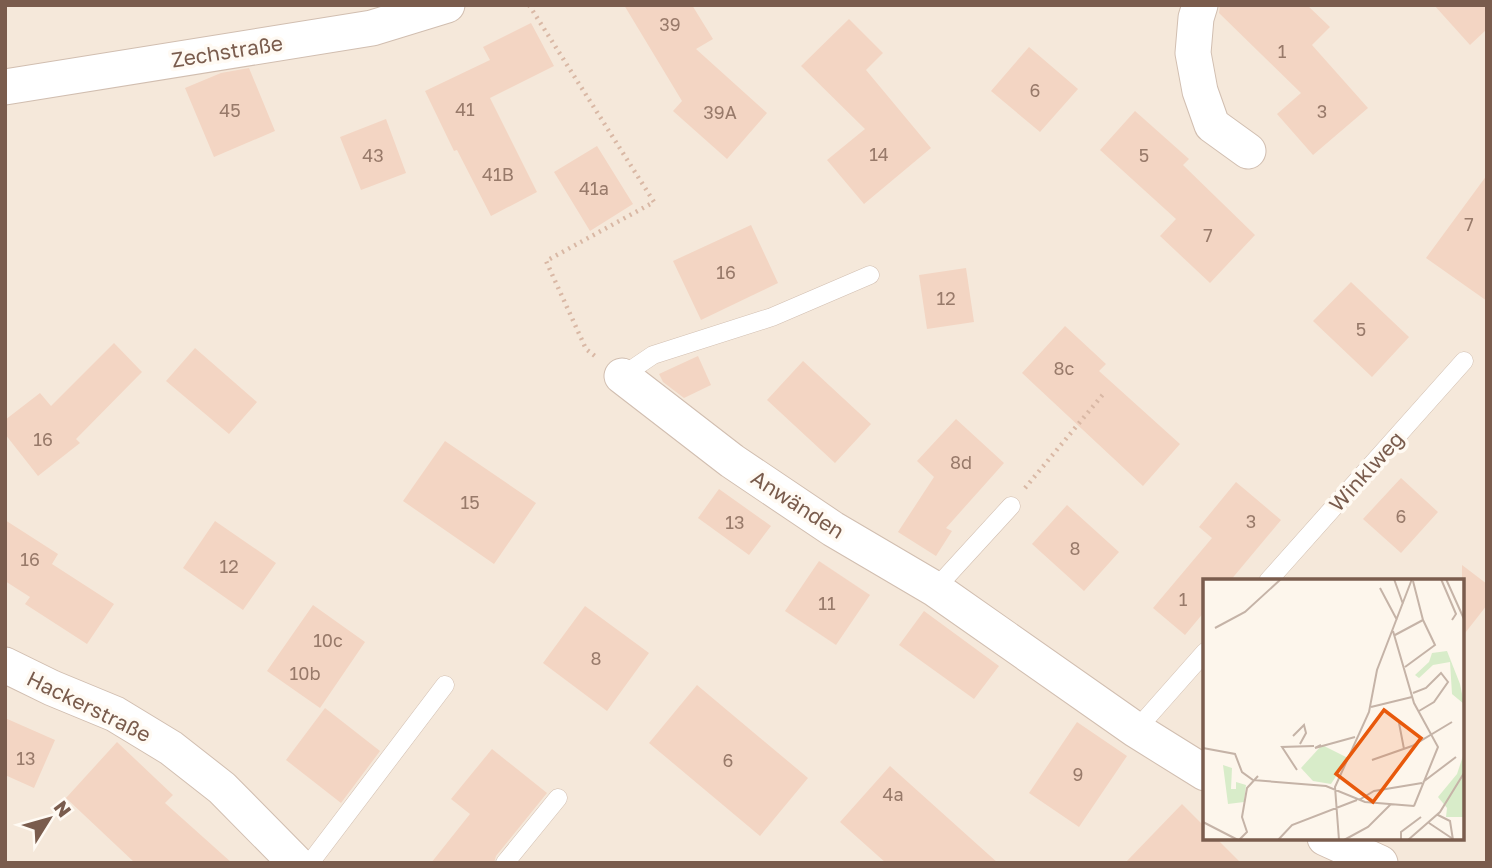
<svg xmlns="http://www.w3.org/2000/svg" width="1492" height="868" font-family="'Golos Text',sans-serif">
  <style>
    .residential { fill: #f5e8da; fill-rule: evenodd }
    .building { fill: #f3d5c3 }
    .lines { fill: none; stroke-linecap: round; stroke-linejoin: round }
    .service-casing { stroke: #d1beb0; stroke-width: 19 }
    .minor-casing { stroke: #d1beb0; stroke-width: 37 }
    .path { stroke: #d9b8a5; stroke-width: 4.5; stroke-dasharray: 2 5; stroke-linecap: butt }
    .service { stroke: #fff; stroke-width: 18 }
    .minor { stroke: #fff; stroke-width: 35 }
    .labels { text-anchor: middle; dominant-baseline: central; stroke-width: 7; stroke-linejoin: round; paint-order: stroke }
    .number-label { font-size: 18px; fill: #987a6a }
    .street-label { font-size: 21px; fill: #7a5c4d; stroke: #fffaf3 }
    .inset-road { fill: none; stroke: #c5b3a7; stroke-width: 2 }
    .view { fill: #e8590c; fill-opacity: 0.15; stroke: #e8590c; stroke-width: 3.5 }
    .inset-edge { fill: none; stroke: #7a5c4d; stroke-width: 3.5 }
  </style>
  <rect width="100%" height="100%" fill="#fdf6ec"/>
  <!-- residential -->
  <path class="residential" d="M5 5H1487V863H5ZM1205 581H1462V838H1205Z"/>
  <!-- building -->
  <path class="building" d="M624 5H692L713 39 696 49 767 113 727 159 673 111 682 101Z
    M1220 5H1307L1330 27 1312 45 1368 108 1313 155 1277 114 1301 93 1219 13Z
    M1434 5H1487V29L1470 45Z
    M849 19 883 53 866 70 931 148 864 204 827 160 865 129 801 66Z
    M531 23 554 66 490 98 537 192 491 216 457 150 454 151 425 91 490 60 483 47Z
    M1029 47 1078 89 1040 132 991 91Z
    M249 68 275 131 214 157 185 88 221 73Z
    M1135 111 1189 159 1183 165 1255 235 1210 283 1160 236 1176 219 1100 150Z
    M386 119 406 173 361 190 340 137Z
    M597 146 633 204 590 231 554 172Z
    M1487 175V301L1426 258Z
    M751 225 778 283 701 320 673 261Z
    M966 268 974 322 927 329 919 275Z
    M1351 282 1409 337 1372 377 1313 321Z
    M1065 326 1106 364 1099 371 1180 444 1143 486 1022 373Z
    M114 343 142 372 76 439 80 443 38 476 5 434V420L40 393 51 406Z
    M195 348 257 402 229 434 166 381Z
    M698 356 711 385 684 398 663 382 659 374Z
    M803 361 871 424 835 463 767 400Z
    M956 419 1004 463 946 528 952 531 936 556 898 532 934 477 917 461Z
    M445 441 536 503 494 564 403 501Z
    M1401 478 1438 512 1401 553 1363 519Z
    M1236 482 1281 520 1230 581H1205V611L1185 635 1153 608 1212 538 1199 527Z
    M719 489 771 526 749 555 698 518Z
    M1067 505 1119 552 1084 591 1032 544Z
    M5 520 58 554 52 564 114 604 87 644 25 604 30 597 5 581Z
    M215 521 276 563 243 610 183 568Z
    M819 561 870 595 836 645 785 611Z
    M1462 565 1487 584V605L1462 637Z
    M313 605 365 642 320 708 267 671Z
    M585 606 649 653 607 711 543 663Z
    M924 611 999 666 974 699 899 645Z
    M697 685 808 778 760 836 649 743Z
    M325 708 380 751 341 803 286 760Z
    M5 718 55 740 34 788 5 775Z
    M1077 722 1127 756 1079 827 1029 793Z
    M117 742 173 795 165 803 232 863H135L66 798Z
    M492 749 547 793 496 856 494 863H431L470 814 451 799Z
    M890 766 969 837 998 863H886L840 822Z
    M1182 804 1205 827V838H1216L1241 863H1125Z"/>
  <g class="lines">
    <defs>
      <path id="service" d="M622 376 653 355 772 317 870 275
        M1268 581 1464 361
        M935 589 1011 506
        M1136 730 1205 652
        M310 863 445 685
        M505 863 558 798"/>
      <path id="minor" d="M1200 5 1196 18 1193 53 1200 91 1212 125 1248 151
        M5 87 372 28 447 5
        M622 376 732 461 833 529 935 589 1136 730 1205 773
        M5 665 52 688 115 714 171 748 222 788 296 863
        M1325 838 1380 863"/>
    </defs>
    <!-- service casing -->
    <use href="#service" class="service-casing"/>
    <!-- minor casing -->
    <use href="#minor" class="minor-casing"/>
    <!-- path -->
    <path class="path" d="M529 5 654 202 546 261 586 349 596 357
      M1025 488 1105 392"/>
    <!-- service -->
    <use href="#service" class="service"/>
    <!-- minor -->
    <use href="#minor" class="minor"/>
  </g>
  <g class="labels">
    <!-- number labels -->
    <g class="number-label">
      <text x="670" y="24">39</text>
      <text x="1282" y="51">1</text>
      <text x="1035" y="90">6</text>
      <text x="465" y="109">41</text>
      <text x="230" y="110">45</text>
      <text x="1322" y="111">3</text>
      <text x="720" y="112">39A</text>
      <text x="879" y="154">14</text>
      <text x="373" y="155">43</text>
      <text x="1144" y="155">5</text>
      <text x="498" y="174">41B</text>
      <text x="594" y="188">41a</text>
      <text x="1469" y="224">7</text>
      <text x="1208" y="235">7</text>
      <text x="726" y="272">16</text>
      <text x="946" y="298">12</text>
      <text x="1361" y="329">5</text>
      <text x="1064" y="368">8c</text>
      <text x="43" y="439">16</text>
      <text x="961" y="462">8d</text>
      <text x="470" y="502">15</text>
      <text x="1401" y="516">6</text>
      <text x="1251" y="521">3</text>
      <text x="735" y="522">13</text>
      <text x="1075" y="548">8</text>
      <text x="30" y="559">16</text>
      <text x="229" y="566">12</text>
      <text x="1183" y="599">1</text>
      <text x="827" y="603">11</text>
      <text x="328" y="640">10c</text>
      <text x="596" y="658">8</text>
      <text x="305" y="673">10b</text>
      <text x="26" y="758">13</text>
      <text x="728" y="760">6</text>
      <text x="1078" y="774">9</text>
      <text x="893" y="794">4a</text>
    </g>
    <!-- street labels -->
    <g class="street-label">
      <text transform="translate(227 51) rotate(-9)">Zechstraße</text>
      <text transform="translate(1366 471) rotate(-48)">Winklweg</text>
      <text transform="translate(798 504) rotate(33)">Anwänden</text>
      <text transform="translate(89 706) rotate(26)">Hackerstraße</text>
    </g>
  </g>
  <!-- overview -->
  <g transform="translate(1203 579)">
    <rect width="261" height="261" fill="#fdf6ec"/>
    <path d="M119 166 145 179 128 205 110 202 98 189Z" fill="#d8ecc9"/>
    <path d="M244 72 257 105 261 125 249 115 247 83 230 86 216 99 212 96 226 83 229 74ZM261 174V238H243L244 229 235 218 254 195Z" fill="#d8ecc9"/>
    <path d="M20 186 29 189 28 210H33V203L43 206 41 223 25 225Z" fill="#d8ecc9"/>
    <path class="inset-road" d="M191 0 200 25M238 0 253 35 249 41M243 0 261 40M210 2 220 41M177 9 194 41M12 49 42 33 78 0M190 52 211 124 235 168 211 227M192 56 220 41 232 66 202 88M210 114 223 109 238 94 245 103 231 123 216 132M168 128 209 118M196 144 201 170M90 157 101 146 103 154 97 165M118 166 112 169 152 158M0 169 32 175 39 193 50 201 123 207 162 223 211 227M169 181 209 167 249 143M94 191 79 168 111 167M220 203 253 178M156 221 171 212 219 204M235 236 247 242 250 261M0 243 35 261M226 244 250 260M36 261 44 253 39 238 44 209 55 197M75 261 89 246 154 221M136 261 132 208 166 133 174 91 209 0M141 261 165 248 188 225M198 261V253L218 238M205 261 237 233 261 194"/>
    <path class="view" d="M181 131 218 159 170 223 133 195Z"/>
    <rect width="261" height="261" class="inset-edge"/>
  </g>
  <!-- border -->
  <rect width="1492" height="868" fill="none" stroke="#7a5c4d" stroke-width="14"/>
  <!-- north arrow -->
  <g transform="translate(49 819) rotate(53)" stroke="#fffaf3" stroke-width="5" paint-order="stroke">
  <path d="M0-5L12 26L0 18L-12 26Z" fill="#7a5c4d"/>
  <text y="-10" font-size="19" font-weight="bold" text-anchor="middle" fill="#7a5c4d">N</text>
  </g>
</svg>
